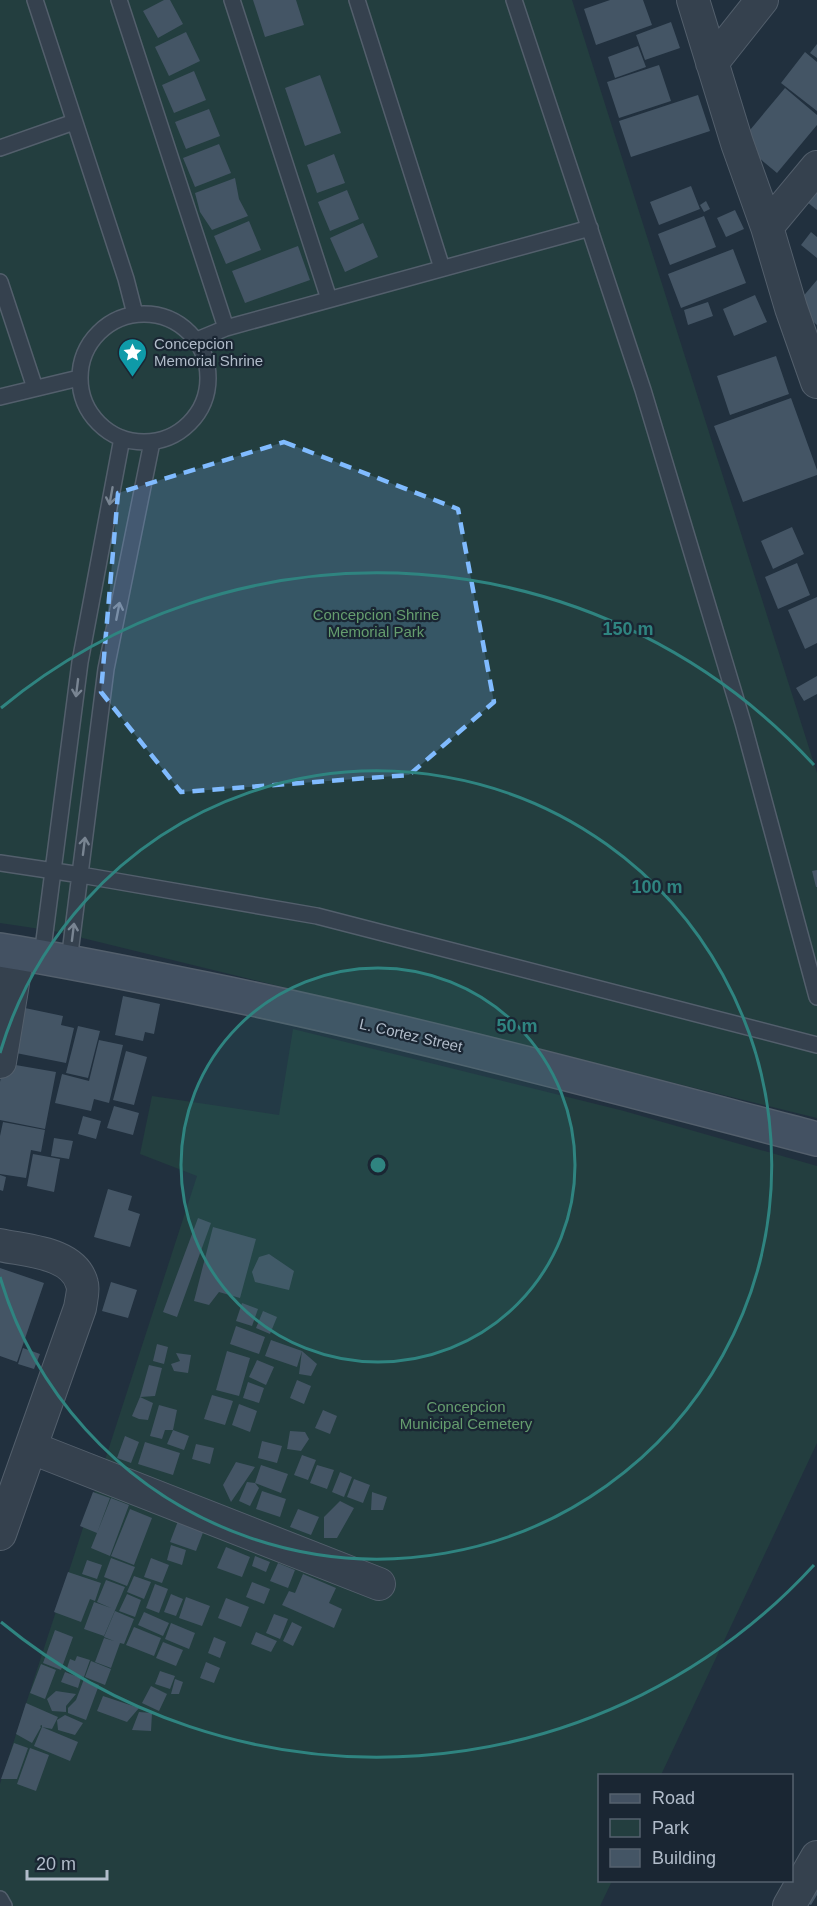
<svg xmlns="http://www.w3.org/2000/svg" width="817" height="1906" font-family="Helvetica,sans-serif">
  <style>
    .green { fill: #233e3f }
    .building { fill: #445565 }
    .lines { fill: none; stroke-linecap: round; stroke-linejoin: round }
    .service-casing { stroke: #535f6c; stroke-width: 18 }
    .minor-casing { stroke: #535f6c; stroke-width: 34 }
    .secondary-casing { stroke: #535f6c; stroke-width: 36 }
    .service { stroke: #35414e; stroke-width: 15 }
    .minor { stroke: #35414e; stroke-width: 32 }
    .secondary { stroke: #435162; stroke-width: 33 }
    .oneway { stroke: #798592 }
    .marked { fill: #80bbff; fill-opacity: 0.2; stroke: #80bbff; stroke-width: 4.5; stroke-dasharray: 12 8; stroke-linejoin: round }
    .ring { fill: none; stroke: #2f8480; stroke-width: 3 }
    .labels { text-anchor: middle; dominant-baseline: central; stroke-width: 4.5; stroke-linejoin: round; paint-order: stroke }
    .poi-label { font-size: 15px; fill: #b1bcca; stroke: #1a2633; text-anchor: start }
    .park-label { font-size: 15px; fill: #659d6e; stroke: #1a2633 }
    .street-label { font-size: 15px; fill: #b1bcca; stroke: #1a2633 }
    .centre { fill: #2f8480; stroke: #1a2633; stroke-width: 3 }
    .ring-label { font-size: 18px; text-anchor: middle; font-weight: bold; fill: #2f8480; stroke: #1a2633; stroke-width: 4.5; stroke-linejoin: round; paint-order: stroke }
  </style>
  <rect width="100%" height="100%" fill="#21303e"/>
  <!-- green -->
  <path class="green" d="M0 0H572L817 773V1118L54 931 0 923Z
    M293 1029 624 1111 817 1166V1443L661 1775 600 1776V1880L612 1881 600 1906H0V1784L197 1176 140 1154 152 1096 279 1115Z"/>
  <!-- building -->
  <path class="building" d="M164 0H170L183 24 158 38 143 11Z
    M253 0H296L304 25 265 37Z
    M610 0H643L652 25 596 45 584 9Z
    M671 22 680 48 645 60 636 35Z
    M186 32 200 61 169 76 155 47Z
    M817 44V58L810 53Z
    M638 46 646 67 615 78 608 57Z
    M805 52 817 62V111L781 83Z
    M659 65 671 101 619 118 607 82Z
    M194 71 206 100 174 113 162 85Z
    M320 75 341 133 305 146 285 88Z
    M785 88 817 115V125L777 173 740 142Z
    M698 95 710 131 631 157 619 121Z
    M209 109 220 136 186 149 175 122Z
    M219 144 231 173 195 187 183 158Z
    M334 154 345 183 317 193 307 165Z
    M235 178 239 199 248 216 212 230 200 212 195 193Z
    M691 186 700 209 659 225 650 202Z
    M347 190 359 219 330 231 318 202Z
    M817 190V210L807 202Z
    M706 201 710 209 704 212 700 205Z
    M735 210 744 229 726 237 717 218Z
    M704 216 716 247 670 265 658 234Z
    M249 221 261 250 226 264 214 236Z
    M363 223 378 257 345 272 330 238Z
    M811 232 817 237V258L801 245Z
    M298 246 310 280 245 303 232 271Z
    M733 249 746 283 681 308 668 274Z
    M817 280V325L795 306Z
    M755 295 767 322 734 336 723 309Z
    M708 302 713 316 688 325 684 310Z
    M776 356 789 394 730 415 717 376Z
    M791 398 817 470V475L743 502 714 426Z
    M792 527 804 554 773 569 761 541Z
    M797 563 810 595 778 609 765 577Z
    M817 597V643L805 649 788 610Z
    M817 676V694L804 701 796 688Z
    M817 870V887H816L812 871Z
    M123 996 160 1004 154 1034 145 1032 143 1041 115 1035Z
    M25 1008 63 1016 61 1025 74 1028 66 1063 16 1053Z
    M78 1026 100 1031 88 1078 66 1073Z
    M99 1040 123 1045 109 1103 94 1099 91 1111 55 1103 62 1074 89 1081Z
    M126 1051 147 1057 134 1105 113 1100Z
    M4 1063 56 1072 45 1129 0 1120V1082Z
    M114 1106 139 1113 133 1135 107 1128Z
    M83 1116 101 1121 96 1139 78 1134Z
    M3 1122 45 1130 41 1152 31 1150 26 1178 0 1174V1136Z
    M54 1138 73 1141 69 1159 51 1156Z
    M33 1154 60 1159 54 1192 27 1186Z
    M0 1175 6 1177 3 1191 0 1190Z
    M108 1189 132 1196 128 1210 140 1214 130 1247 94 1237Z
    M198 1218 211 1223 177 1317 163 1312Z
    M213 1227 256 1239 240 1298 219 1292 209 1305 194 1301Z
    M269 1254 294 1271 289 1290 255 1282 252 1272 259 1257Z
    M0 1268 44 1283 17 1362 0 1356Z
    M111 1282 137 1290 128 1318 102 1311Z
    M242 1303 258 1309 252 1326 236 1321Z
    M263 1311 277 1317 270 1334 256 1328Z
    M236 1326 265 1337 259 1354 230 1344Z
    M271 1340 302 1351 297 1367 265 1356Z
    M157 1344 168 1347 164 1364 153 1361Z
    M23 1348 40 1354 34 1369 18 1364Z
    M227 1351 250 1358 239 1396 216 1390Z
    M302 1351 317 1364 311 1376 299 1374Z
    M176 1353 191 1355 188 1373 174 1371 171 1364 180 1361Z
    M257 1360 274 1367 266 1385 249 1377Z
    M149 1365 162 1368 155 1396 140 1397Z
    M297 1380 311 1386 304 1404 290 1398Z
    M248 1382 264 1388 259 1403 243 1398Z
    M212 1395 233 1401 225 1425 204 1419Z
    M140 1397 153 1403 148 1420 139 1419 132 1416Z
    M239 1404 257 1411 250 1432 232 1425Z
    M159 1405 177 1410 173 1430H165L162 1439 150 1436Z
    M323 1410 337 1416 330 1434 315 1428Z
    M173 1430 189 1436 184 1450 167 1444Z
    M290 1431 305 1432 309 1439 301 1451 287 1449Z
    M125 1436 139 1442 131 1463 117 1458Z
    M262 1441 282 1446 277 1463 258 1458Z
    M145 1442 180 1453 173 1475 138 1464Z
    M196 1444 214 1448 210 1464 192 1459Z
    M302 1455 316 1460 308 1480 294 1475Z
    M236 1462 255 1467 231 1502 223 1485Z
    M261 1465 288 1474 281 1493 255 1483Z
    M317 1465 334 1470 327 1489 310 1483Z
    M340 1472 352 1477 344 1497 332 1492Z
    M354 1479 370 1485 363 1503 347 1497Z
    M247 1482 255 1483 259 1488 250 1506 239 1501Z
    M262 1491 286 1499 280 1517 256 1509Z
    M93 1492 110 1498 97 1533 80 1526Z
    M372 1492 387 1497 383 1510H371Z
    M111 1498 129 1505 110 1556 91 1548Z
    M340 1501 354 1508 337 1538H324V1517Z
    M130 1509 152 1518 134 1565 111 1556Z
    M298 1509 319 1517 311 1535 290 1527Z
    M178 1521 204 1530 196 1551 170 1542Z
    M171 1545 186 1550 182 1565 167 1560Z
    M226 1547 250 1557 242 1577 217 1568Z
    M255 1556 270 1562 266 1572 252 1566Z
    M111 1558 135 1567 127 1586 104 1577Z
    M151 1558 169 1565 162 1583 144 1577Z
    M87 1560 102 1565 97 1579 82 1574Z
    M278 1563 295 1570 288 1588 270 1581Z
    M68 1572 101 1583 95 1601 90 1599 81 1622 54 1612Z
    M303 1574 336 1588 329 1603 342 1609 334 1628 282 1605 289 1591 295 1593Z
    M134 1576 151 1582 144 1599 127 1592Z
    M106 1580 125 1587 104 1636 84 1629 94 1602 111 1608 97 1602Z
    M252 1582 270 1589 264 1604 246 1597Z
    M155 1584 168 1589 159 1613 146 1608Z
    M127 1594 141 1600 135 1617 119 1611Z
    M171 1594 183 1599 176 1616 164 1612Z
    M186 1597 210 1606 202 1626 179 1618Z
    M226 1598 249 1607 241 1627 218 1618Z
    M115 1611 134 1619 124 1644 120 1643 111 1668 95 1662 104 1638 114 1641 104 1637Z
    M144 1612 169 1623 163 1636 138 1625Z
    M274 1614 288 1619 280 1639 266 1633Z
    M292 1622 302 1627 293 1646 283 1641Z
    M171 1623 195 1633 189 1649 165 1639Z
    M134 1627 161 1638 154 1656 126 1645Z
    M55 1630 73 1637 61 1670 43 1663Z
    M256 1632 277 1641 271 1652 251 1644Z
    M214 1637 226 1642 220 1658 208 1653Z
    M163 1642 183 1650 176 1666 156 1658Z
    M77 1656 90 1660 84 1677 66 1671 70 1659 75 1661Z
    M91 1661 111 1669 105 1685 85 1677Z
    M206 1662 220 1668 214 1683 200 1678Z
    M41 1664 56 1670 45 1699 30 1693Z
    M160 1671 175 1676 170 1689 155 1684Z
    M65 1672 81 1678 78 1688 61 1682Z
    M84 1679 99 1685 86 1720 68 1713V1708L76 1700Z
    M175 1679 183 1682 179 1694H171Z
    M151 1686 167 1694 159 1711 142 1703Z
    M56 1691 76 1694 66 1706V1712L52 1711 47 1699Z
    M103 1696 139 1708 127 1722 97 1711Z
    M26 1703 58 1717 52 1729 42 1727V1725L40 1726 41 1727 32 1743 16 1734Z
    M139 1712 152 1713 151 1731 132 1730Z
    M65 1715 83 1723 75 1735 58 1730 57 1720Z
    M42 1727 78 1742 70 1761 34 1746Z
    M14 1743 28 1748 17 1779H1Z
    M30 1748 49 1755 36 1791 17 1784Z
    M817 1871V1895L811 1905 800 1898Z"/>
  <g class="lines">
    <defs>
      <path id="service" d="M35 0 126 279 135 314
        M119 0 226 328
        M232 0 329 299
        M357 0 442 268
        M514 0 643 390 743 723 817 997
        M0 148 74 122
        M0 282 35 388
        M80 378a64 64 0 1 1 128 0a64 64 0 1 1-128 0Z
        M197 340 226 328 590 228
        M0 397 79 378
        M0 863 81 875 317 916 817 1045
        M42 956 80 662 122 438
        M69 961 106 669 152 442
        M0 1899 4 1906"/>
      <path id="minor" d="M693 0 737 143 767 227 791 308 817 382
        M712 63 762 0
        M767 227 817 167
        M0 1062 18 953
        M0 1245C26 1251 74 1252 82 1284 84 1290 81 1301 80 1308L0 1534
        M32 1448 379 1584
        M789 1906 817 1857"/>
      <path id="secondary" d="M0 950C69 961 137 975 205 989 411 1031 614 1086 817 1139"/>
    </defs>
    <!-- service casing -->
    <use href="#service" class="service-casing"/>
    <!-- minor casing -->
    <use href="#minor" class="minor-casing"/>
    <!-- secondary casing -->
    <use href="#secondary" class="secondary-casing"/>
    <!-- service -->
    <use href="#service" class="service"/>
    <!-- minor -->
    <use href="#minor" class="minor"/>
    <!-- secondary -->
    <use href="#secondary" class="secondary"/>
  </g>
  <!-- one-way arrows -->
  <defs><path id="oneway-shaft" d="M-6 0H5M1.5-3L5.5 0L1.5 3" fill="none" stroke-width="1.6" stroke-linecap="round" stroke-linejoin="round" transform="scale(1.5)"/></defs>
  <g class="oneway">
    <use href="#oneway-shaft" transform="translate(111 496) rotate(100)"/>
    <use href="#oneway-shaft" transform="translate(118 611) rotate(-79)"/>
    <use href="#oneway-shaft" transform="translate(77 688) rotate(97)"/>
    <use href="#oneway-shaft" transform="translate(84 846) rotate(-83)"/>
    <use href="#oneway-shaft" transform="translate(73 932) rotate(-83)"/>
  </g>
  <!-- marked area -->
  <path class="marked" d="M284 442 458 509 494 702 409 775 181 792 101 692 118 493Z"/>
  <!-- distance rings -->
  <circle cx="378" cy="1165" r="197" fill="#2f8480" fill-opacity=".12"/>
  <g class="ring">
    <circle cx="378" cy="1165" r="197"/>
    <path d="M0 1053A394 394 0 1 1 0 1277"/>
    <path d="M814 1565A592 592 0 0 1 1 1622M1 708A592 592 0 0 1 814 765"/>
  </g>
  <!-- icons -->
  <defs>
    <symbol id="sight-pin" viewBox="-11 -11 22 30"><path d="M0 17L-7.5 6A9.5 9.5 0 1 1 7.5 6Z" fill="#0f9aa8" stroke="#1a2633"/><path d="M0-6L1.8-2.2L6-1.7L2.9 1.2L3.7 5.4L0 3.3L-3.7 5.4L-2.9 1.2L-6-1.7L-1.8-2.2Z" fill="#fff"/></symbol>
  </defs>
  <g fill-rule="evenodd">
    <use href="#sight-pin" x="116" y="336" width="33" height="45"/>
  </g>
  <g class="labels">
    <!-- poi labels -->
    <g class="poi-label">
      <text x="154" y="343">Concepcion<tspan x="154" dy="17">Memorial Shrine</tspan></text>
    </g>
    <!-- park labels -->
    <g class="park-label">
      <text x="376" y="614">Concepcion Shrine<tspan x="376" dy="17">Memorial Park</tspan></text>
      <text x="466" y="1406">Concepcion<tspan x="466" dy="17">Municipal Cemetery</tspan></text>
    </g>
    <!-- street labels -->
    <g class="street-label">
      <text transform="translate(411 1035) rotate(13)">L. Cortez Street</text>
    </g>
  </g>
  <circle cx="378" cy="1165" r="9" class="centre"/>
  <g class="ring-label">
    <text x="628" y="635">150 m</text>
    <text x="657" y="893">100 m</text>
    <text x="517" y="1032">50 m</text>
  </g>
  <!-- legend -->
  <rect x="598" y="1774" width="195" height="108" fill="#1a2633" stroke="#56626f" stroke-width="1.5"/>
  <rect x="610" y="1794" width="30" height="9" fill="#435162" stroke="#56626f" stroke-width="1.5"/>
  <text x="652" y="1804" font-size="18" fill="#b1bcca">Road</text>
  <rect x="610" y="1819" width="30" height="18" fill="#233e3f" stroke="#56626f" stroke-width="1.5"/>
  <text x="652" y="1834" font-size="18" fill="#b1bcca">Park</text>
  <rect x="610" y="1849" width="30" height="18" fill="#445565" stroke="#56626f" stroke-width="1.5"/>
  <text x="652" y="1864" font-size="18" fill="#b1bcca">Building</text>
  <!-- scale -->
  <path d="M27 1870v9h80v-9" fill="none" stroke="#b1bcca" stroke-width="3"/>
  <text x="36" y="1870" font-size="18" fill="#b1bcca" stroke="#1a2633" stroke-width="4.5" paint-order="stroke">20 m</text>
</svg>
